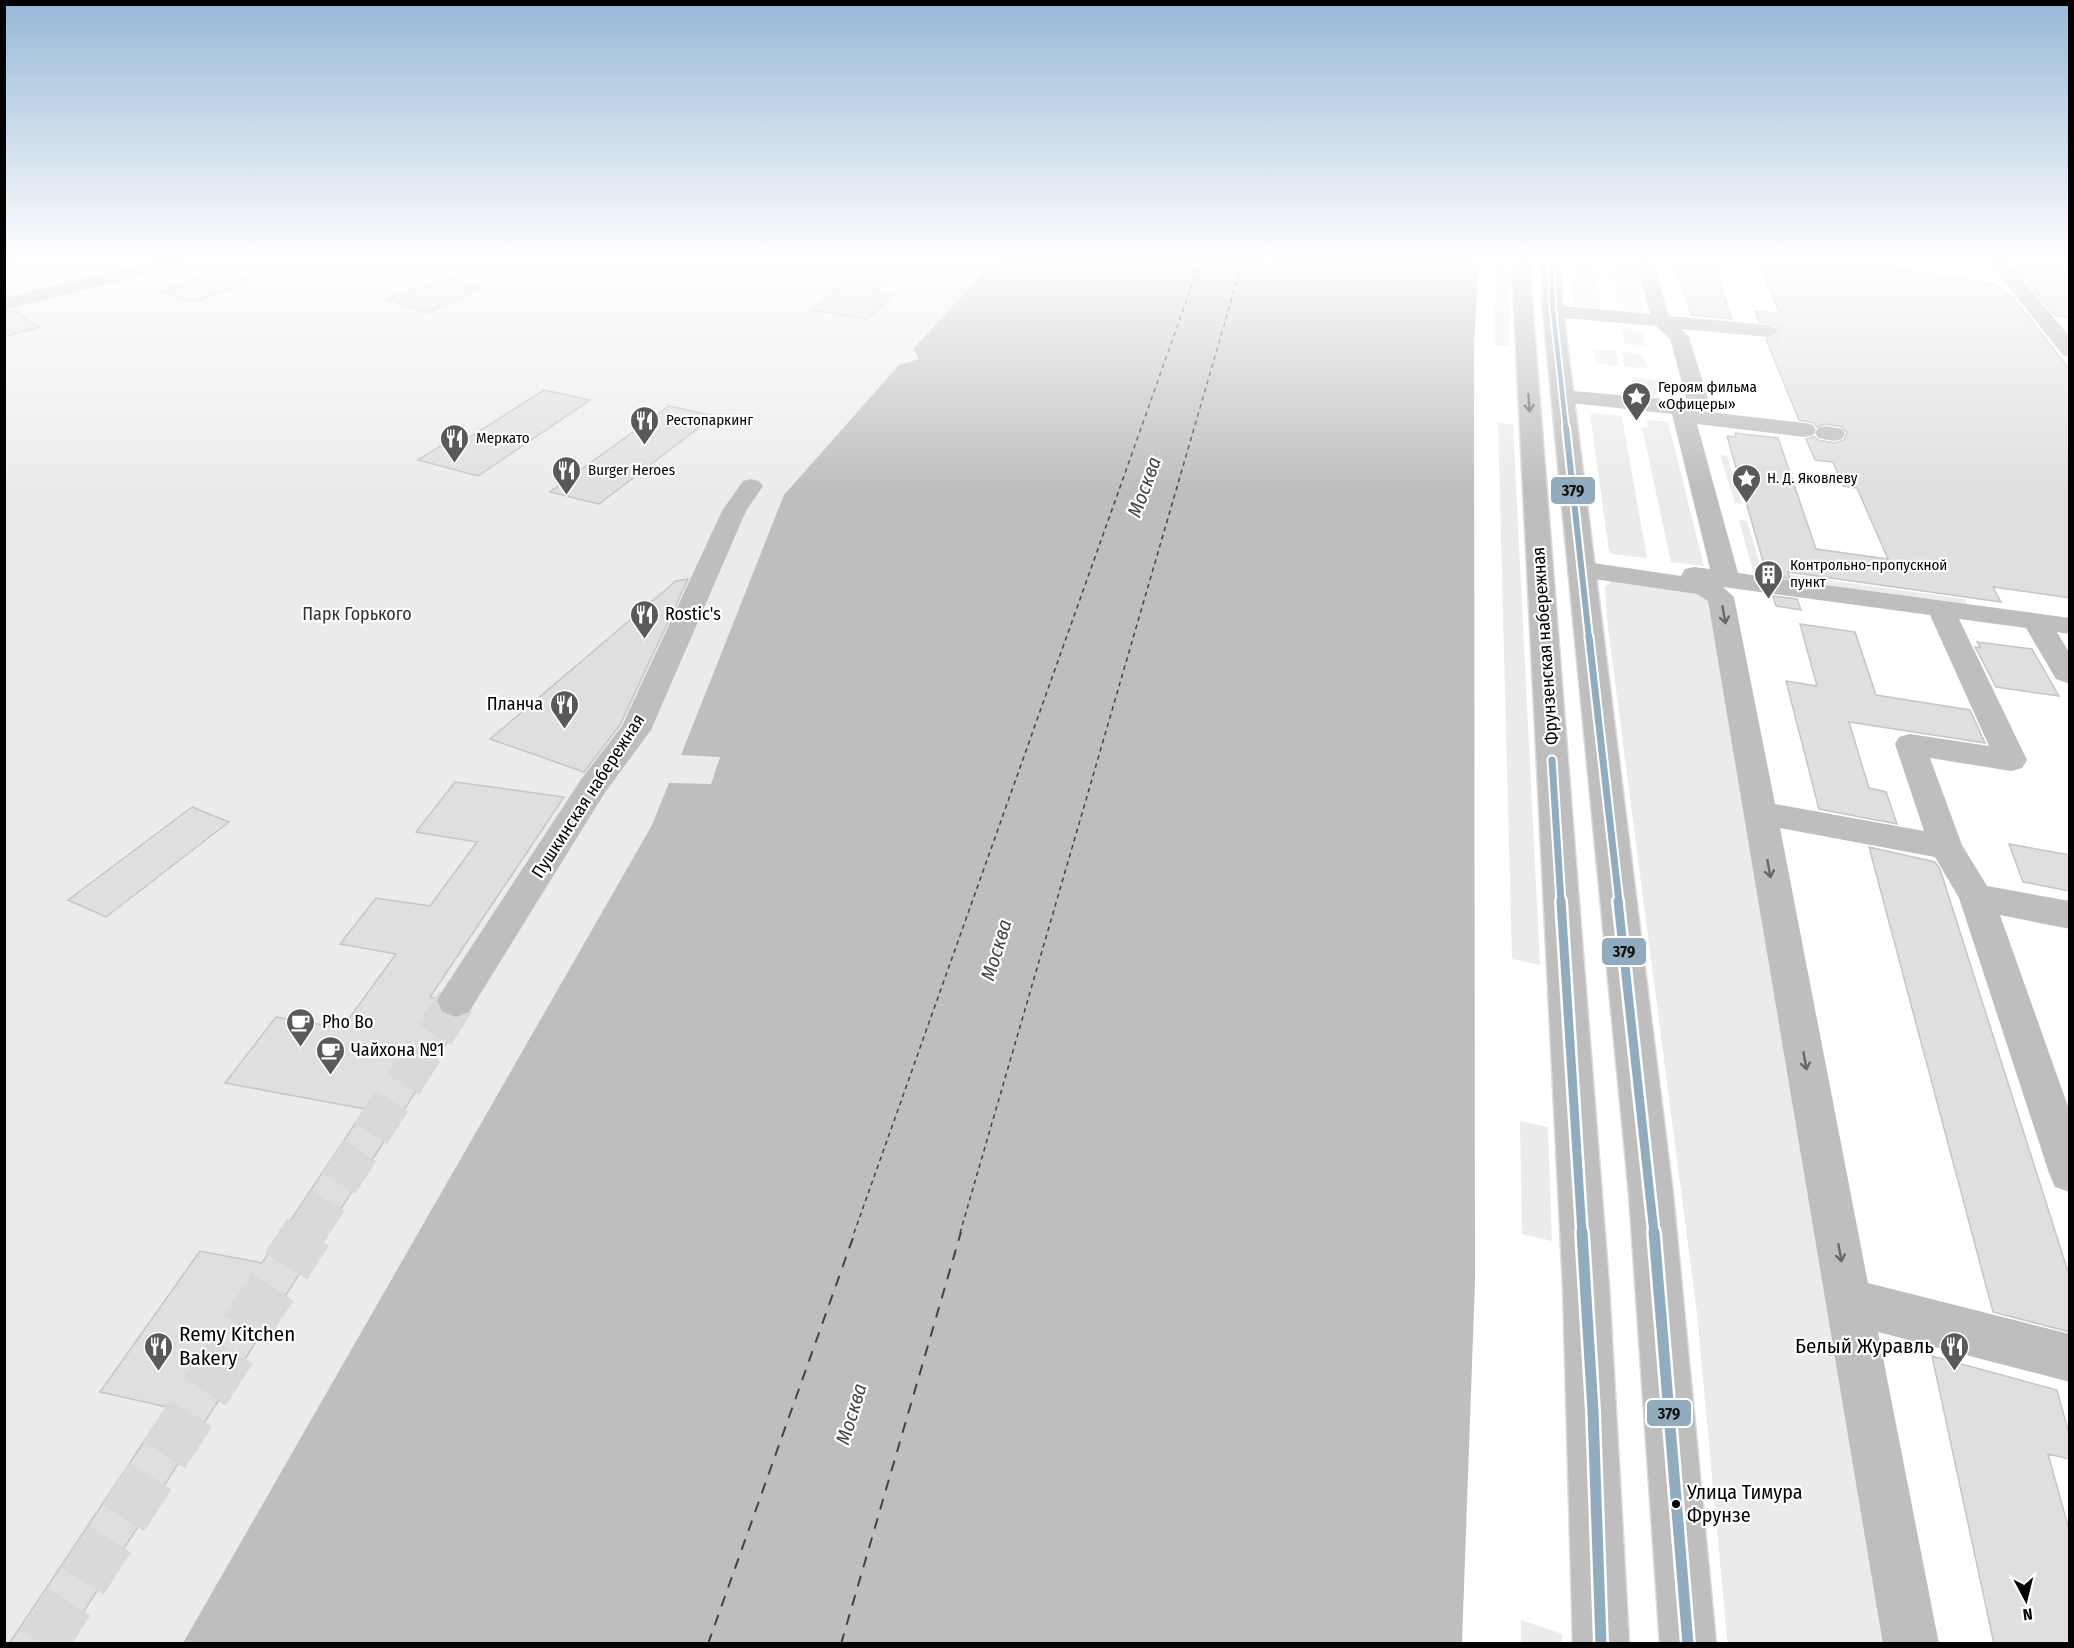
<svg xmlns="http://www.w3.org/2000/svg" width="2074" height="1648" font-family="'Fira Sans Condensed',sans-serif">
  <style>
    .green { fill: #ebebeb }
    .water { fill: #bebebe }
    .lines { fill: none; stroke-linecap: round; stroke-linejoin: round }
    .ferry-far1 { stroke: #434343; stroke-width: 1.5; stroke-dasharray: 4.5 4; stroke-linecap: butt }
    .ferry { stroke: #434343; stroke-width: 2; stroke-dasharray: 11 9; stroke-linecap: butt }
    .building { fill: #dfdfdf; stroke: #c6c6c6; stroke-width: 1.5 }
    .minor-tunnel-far2 { stroke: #d9d9d9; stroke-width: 20; stroke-dasharray: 20 10; stroke-linecap: butt }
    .minor-tunnel-far1 { stroke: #d9d9d9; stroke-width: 39; stroke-dasharray: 39 20; stroke-linecap: butt }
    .minor-tunnel { stroke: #d9d9d9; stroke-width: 50; stroke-dasharray: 50 25; stroke-linecap: butt }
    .major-casing { stroke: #dbdbdb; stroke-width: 3 }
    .minor { fill: #bebebe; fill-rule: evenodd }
    .major { fill: #bebebe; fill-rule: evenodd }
    .bus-1-far4-casing { stroke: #fff; stroke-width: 8 }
    .bus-1-far3-casing { stroke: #fff; stroke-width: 10 }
    .bus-1-far2-casing { stroke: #fff; stroke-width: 11 }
    .bus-1-far1-casing { stroke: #fff; stroke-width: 14 }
    .bus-1-casing { stroke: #fff; stroke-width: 16 }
    .bus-1-far4 { stroke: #92acbf; stroke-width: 4.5 }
    .bus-1-far3 { stroke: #92acbf; stroke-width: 6 }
    .bus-1-far2 { stroke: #92acbf; stroke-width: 7 }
    .bus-1-far1 { stroke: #92acbf; stroke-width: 9 }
    .bus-1 { stroke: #92acbf; stroke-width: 11 }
    .oneway { stroke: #686868 }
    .bus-dot { fill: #000; stroke: #fff; stroke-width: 2 }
    .labels { text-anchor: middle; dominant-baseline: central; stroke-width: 4.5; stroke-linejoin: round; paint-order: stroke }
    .far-poi-label { font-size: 15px; fill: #000; stroke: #fff; text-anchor: start }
    .park-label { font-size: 18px; fill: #323232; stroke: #fff }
    .poi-label { font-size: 18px; fill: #000; stroke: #fff; text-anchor: start }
    .street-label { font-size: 18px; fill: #000; stroke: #fff }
    .water-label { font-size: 20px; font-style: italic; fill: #434343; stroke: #fff }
    .near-bus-label { font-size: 20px; fill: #000; stroke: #fff; text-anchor: start }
    .near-poi-label { font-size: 21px; fill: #000; stroke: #fff; text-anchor: start }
    .line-badge { stroke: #fff; stroke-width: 2 }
    .pale-badge-label { font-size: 16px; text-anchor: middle; font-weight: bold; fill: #111 }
  </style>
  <rect width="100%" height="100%" fill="#fff"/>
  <!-- green -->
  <path class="green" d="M35 260H995L913 349 919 359 899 365 681 754 720 756 711 785 669 784 652 825 183 1643 5 1644V268Z
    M1509 260V346L1494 345 1496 261Z
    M1573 260H1594L1601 308 1576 306 1574 303Z
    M1610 260H1632L1644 310H1641L1642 313 1625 311 1624 304 1617 303Z
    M1622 328 1642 332 1646 346 1624 343Z
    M1594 350 1616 351 1619 366 1597 363Z
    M1622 352 1643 355 1647 368 1624 367Z
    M1631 377 1655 380 1658 394 1650 397 1635 396Z
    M1595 413 1622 417 1647 558 1612 554 1609 551 1590 415Z
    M1647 420 1668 422 1704 566 1671 562 1642 427 1648 428Z
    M1498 423 1513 424 1540 965 1512 959Z
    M1720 455 1727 456 1742 504 1735 503Z
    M1739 520 1747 521 1762 571 1965 599 1967 604 1754 575Z
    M1620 580 1694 591 1712 599 1893 1643 1729 1644 1727 1638 1697 1314 1607 620 1605 587 1610 582Z
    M1520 1121 1548 1127 1552 1241 1522 1234Z
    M1521 1620 1562 1634V1643H1521Z"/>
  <!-- water -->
  <path class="water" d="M995 260H1479L1474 345 1475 1281 1462 1643H183L652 825 669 783 711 784 720 757 681 755 784 495 899 365 919 359 913 349Z"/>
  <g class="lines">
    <!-- ferry-far1 -->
    <path class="ferry-far1" d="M854 1233 1201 260
      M960 1233 1243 260"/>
    <!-- ferry -->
    <path class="ferry" d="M708 1644 855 1232
      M841 1644 961 1232"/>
  </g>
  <!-- building -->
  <path class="building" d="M858 260H884L895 268 878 293 893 296 867 319 812 310 837 289Z
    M1674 260H1712L1732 319 1691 315Z
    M1757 260H1842L1993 284 2012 296 2070 370V598L1993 587 2001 602 1788 572 1790 578 1767 575 1727 436 1736 437 1735 433 1778 438 1816 549 1888 559 1857 488 1843 486 1833 462 1815 460 1806 439 1814 436 1818 440 1835 443 1844 440 1847 433 1842 427 1826 424 1817 427 1814 423 1799 420 1766 339 1780 330 1769 323 1759 322 1755 311 1780 314Z
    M2025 261 2070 267V318L2055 315 2019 272 2017 264 2026 266Z
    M216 270 250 280 195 302 160 292Z
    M450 278 480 288 427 313 386 299Z
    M14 310 39 327 4 337V312Z
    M544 390 590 400 478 476 418 460 450 440 461 443Z
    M669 406 714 416 599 504 550 492Z
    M688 579 620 725 584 772 490 739 676 581Z
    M1773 596 1797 599 1801 610 1776 606Z
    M1800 624 1855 632 1876 695 1970 710 1985 743 1849 722 1869 788 1886 792 1897 824 1819 809 1786 681 1817 686Z
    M1977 642 2032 649 2059 696 1996 687 1975 647 1981 648Z
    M455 782 564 797 430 997 436 998 435 1002 442 1014 455 1019 464 1016 63 1644H9L167 1407 100 1392 200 1251 262 1263 365 1109 225 1083 276 1017 342 1028 396 954 340 944 376 898 430 906 477 842 416 832Z
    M192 807 229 822 106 917 68 900Z
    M2009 844 2070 855V891L2023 882Z
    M1869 847 1935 862 1940 869 2070 1278V1332L1993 1312Z
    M1932 1356 2057 1390 2070 1437V1459L2048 1454 2070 1533V1644H1994Z"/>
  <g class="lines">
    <!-- minor-tunnel-far2 -->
    <path class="minor-tunnel-far2" d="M1768 331 1781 333"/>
    <!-- minor-tunnel-far1 -->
    <path class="minor-tunnel-far1" d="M307 1233 456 1001"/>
    <!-- minor-tunnel -->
    <path class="minor-tunnel" d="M42 1644 308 1232"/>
    <defs>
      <path id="major" d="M1514 260H1532L1531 288 1609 1286 1629 1644H1573L1563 1286 1513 288Z
        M1542 260H1560L1563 311 1673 1194 1716 1644H1660L1629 1194 1543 311Z"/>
    </defs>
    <!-- major casing -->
    <use href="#major" class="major-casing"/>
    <!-- minor -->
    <path class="minor" d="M4 260H25L22 264 4 268Z
      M157 260H189L186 264 4 310V298Z
      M1635 260H1653L1669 316 1768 325 1778 331 1768 337 1681 329 1689 337 1710 405 1707 410 1700 411 1805 423 1813 425 1816 430 1813 435 1805 437 1697 424 1738 573 2070 618V634L2057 632 2070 654V684L2056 679 2026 628 1959 619 2027 760 2022 768 2011 771 1930 758 1962 845 1987 886 2070 901V929L2000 915 2070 1112V1192L2055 1187 2049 1173 1959 898 1935 857 1780 828 1868 1283 2070 1334V1382L1878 1332 1939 1644H1883L1708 601 1697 594 1580 577 1571 575 1567 569 1571 563 1580 561 1681 576 1685 569 1694 567 1710 569 1672 414 1562 402 1554 401 1551 396 1554 391 1562 390 1687 401 1670 339 1656 326 1553 317 1543 311 1553 305 1650 314ZM1723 587 1930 615 1989 746 1910 734 1899 737 1895 744 1924 831 1775 804 1734 597Z
      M1987 260H2006L2070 337V357L2063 355Z
      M1826 426 1842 429 1845 434 1842 439 1834 441 1818 438 1815 433 1818 428Z
      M751 479 759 481 763 486 746 511 651 730 604 794 469 1012 456 1017 443 1012 437 1001 443 990 582 778 622 726 722 511 743 481Z"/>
    <!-- major -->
    <use href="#major" class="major"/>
    <defs>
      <path id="bus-1-far4" d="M1551 260 1553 311 1566 428"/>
      <path id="bus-1-far3" d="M1566 427 1589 638"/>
      <path id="bus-1-far2" d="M1589 637 1619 902
        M1552 760 1561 902"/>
      <path id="bus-1-far1" d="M1561 901 1582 1233
        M1618 901 1654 1233"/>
      <path id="bus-1" d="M1582 1232 1593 1411 1601 1644
        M1654 1232 1688 1644"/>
    </defs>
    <!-- bus-1-far4 casing -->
    <use href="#bus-1-far4" class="bus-1-far4-casing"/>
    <!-- bus-1-far3 casing -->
    <use href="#bus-1-far3" class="bus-1-far3-casing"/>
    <!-- bus-1-far2 casing -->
    <use href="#bus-1-far2" class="bus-1-far2-casing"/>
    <!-- bus-1-far1 casing -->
    <use href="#bus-1-far1" class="bus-1-far1-casing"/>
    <!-- bus-1 casing -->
    <use href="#bus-1" class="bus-1-casing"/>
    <!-- bus-1-far4 -->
    <use href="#bus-1-far4" class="bus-1-far4"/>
    <!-- bus-1-far3 -->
    <use href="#bus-1-far3" class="bus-1-far3"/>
    <!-- bus-1-far2 -->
    <use href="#bus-1-far2" class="bus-1-far2"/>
    <!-- bus-1-far1 -->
    <use href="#bus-1-far1" class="bus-1-far1"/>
    <!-- bus-1 -->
    <use href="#bus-1" class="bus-1"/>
  </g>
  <!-- one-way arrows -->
  <defs><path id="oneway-shaft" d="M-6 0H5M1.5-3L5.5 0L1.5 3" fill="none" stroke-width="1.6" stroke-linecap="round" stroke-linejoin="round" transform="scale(1.5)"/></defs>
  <g class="oneway">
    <use href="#oneway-shaft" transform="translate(1529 403) rotate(86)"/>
    <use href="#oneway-shaft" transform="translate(1724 615) rotate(80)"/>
    <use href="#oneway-shaft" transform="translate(1769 869) rotate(80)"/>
    <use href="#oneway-shaft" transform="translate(1805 1061) rotate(80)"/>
    <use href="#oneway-shaft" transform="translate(1840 1253) rotate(80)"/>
  </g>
  <!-- sky -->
  <linearGradient id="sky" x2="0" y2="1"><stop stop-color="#97b8d7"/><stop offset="0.53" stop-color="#fff"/><stop offset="1" stop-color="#fff" stop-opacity="0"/></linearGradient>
  <rect width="2074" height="491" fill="url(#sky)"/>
  <!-- icons -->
  <defs>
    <symbol id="sight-pin" viewBox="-11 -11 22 30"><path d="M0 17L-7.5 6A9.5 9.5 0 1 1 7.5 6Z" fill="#595959" stroke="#fff"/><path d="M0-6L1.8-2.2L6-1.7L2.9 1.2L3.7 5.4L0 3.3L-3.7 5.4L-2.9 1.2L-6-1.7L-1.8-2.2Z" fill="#fff"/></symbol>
    <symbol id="restaurant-pin" viewBox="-11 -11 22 30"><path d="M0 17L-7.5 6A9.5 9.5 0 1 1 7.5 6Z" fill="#595959" stroke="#fff"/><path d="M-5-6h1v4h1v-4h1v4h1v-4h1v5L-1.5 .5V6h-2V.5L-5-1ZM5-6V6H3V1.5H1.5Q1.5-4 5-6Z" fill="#fff"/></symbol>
    <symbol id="building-pin" viewBox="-11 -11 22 30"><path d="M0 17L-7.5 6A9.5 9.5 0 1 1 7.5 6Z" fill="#595959" stroke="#fff"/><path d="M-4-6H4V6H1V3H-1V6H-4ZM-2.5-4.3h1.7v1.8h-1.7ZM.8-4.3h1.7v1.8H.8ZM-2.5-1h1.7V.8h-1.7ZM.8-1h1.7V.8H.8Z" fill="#fff"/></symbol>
    <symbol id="cafe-pin" viewBox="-11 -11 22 30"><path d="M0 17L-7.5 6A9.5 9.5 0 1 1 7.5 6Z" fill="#595959" stroke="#fff"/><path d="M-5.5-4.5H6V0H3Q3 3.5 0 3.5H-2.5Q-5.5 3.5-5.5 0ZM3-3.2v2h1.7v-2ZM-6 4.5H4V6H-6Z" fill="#fff"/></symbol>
  </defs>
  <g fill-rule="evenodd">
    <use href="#sight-pin" x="1620" y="380" width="33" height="45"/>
    <use href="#restaurant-pin" x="628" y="404" width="33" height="45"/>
    <use href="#restaurant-pin" x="438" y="422" width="33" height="45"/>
    <use href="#restaurant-pin" x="550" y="454" width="33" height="45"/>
    <use href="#sight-pin" x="1730" y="462" width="33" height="45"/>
    <use href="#building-pin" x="1752" y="558" width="33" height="45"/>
    <use href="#restaurant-pin" x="628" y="598" width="33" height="45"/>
    <use href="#restaurant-pin" x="548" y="688" width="33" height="45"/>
    <use href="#cafe-pin" x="284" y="1006" width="33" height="45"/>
    <use href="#cafe-pin" x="314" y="1034" width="33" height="45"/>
    <use href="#restaurant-pin" x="142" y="1330" width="33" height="45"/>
    <use href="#restaurant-pin" x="1938" y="1330" width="33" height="45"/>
  </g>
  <!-- markers -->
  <circle class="bus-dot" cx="1676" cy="1504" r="5"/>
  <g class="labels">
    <!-- far-poi labels -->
    <g class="far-poi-label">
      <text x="1658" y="387">Героям фильма<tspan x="1658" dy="17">«Офицеры»</tspan></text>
      <text x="666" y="420">Рестопаркинг</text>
      <text x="476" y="438">Меркато</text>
      <text x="588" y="470">Burger Heroes</text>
      <text x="1767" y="478">Н. Д. Яковлеву</text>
      <text x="1790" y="565">Контрольно-пропускной<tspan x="1790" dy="17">пункт</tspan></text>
    </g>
    <!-- park labels -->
    <g class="park-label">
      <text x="357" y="614">Парк Горького</text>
    </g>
    <!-- poi labels -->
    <g class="poi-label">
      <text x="665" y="614">Rostic's</text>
      <text x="543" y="704" text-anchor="end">Планча</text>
      <text x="322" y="1022">Pho Bo</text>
      <text x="351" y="1050">Чайхона №1</text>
    </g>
    <!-- street labels -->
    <g class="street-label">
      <text transform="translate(1545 646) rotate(-94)">Фрунзенская набережная</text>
      <text transform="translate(588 796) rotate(-57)">Пушкинская набережная</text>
    </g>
    <!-- water labels -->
    <g class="water-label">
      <text transform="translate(1144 487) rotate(-70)">Москва</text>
      <text transform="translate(996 950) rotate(-73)">Москва</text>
      <text transform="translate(851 1414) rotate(-73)">Москва</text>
    </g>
    <!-- near-bus labels -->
    <g class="near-bus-label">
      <text x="1687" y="1492">Улица Тимура<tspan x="1687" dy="23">Фрунзе</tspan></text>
    </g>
    <!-- near-poi labels -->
    <g class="near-poi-label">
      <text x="179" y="1334">Remy Kitchen<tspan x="179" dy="24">Bakery</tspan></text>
      <text x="1934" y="1346" text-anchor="end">Белый Журавль</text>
    </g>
  </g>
  <g class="line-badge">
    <rect x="1550" y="476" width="46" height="29" rx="6" fill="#92acbf"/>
    <rect x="1601" y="937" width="46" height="29" rx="6" fill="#92acbf"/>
    <rect x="1646" y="1399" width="46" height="28" rx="6" fill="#92acbf"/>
  </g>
  <g class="pale-badge-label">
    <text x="1573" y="496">379</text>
    <text x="1624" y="957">379</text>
    <text x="1669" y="1419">379</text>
  </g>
  <!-- border -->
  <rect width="2074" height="1648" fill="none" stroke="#000000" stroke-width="12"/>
  <!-- north arrow -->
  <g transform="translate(2026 1600) rotate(173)" stroke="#ffffff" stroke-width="4.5" paint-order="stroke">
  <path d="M0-4.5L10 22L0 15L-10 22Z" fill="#000000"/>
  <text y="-9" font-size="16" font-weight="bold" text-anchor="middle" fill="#000000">N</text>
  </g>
</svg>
